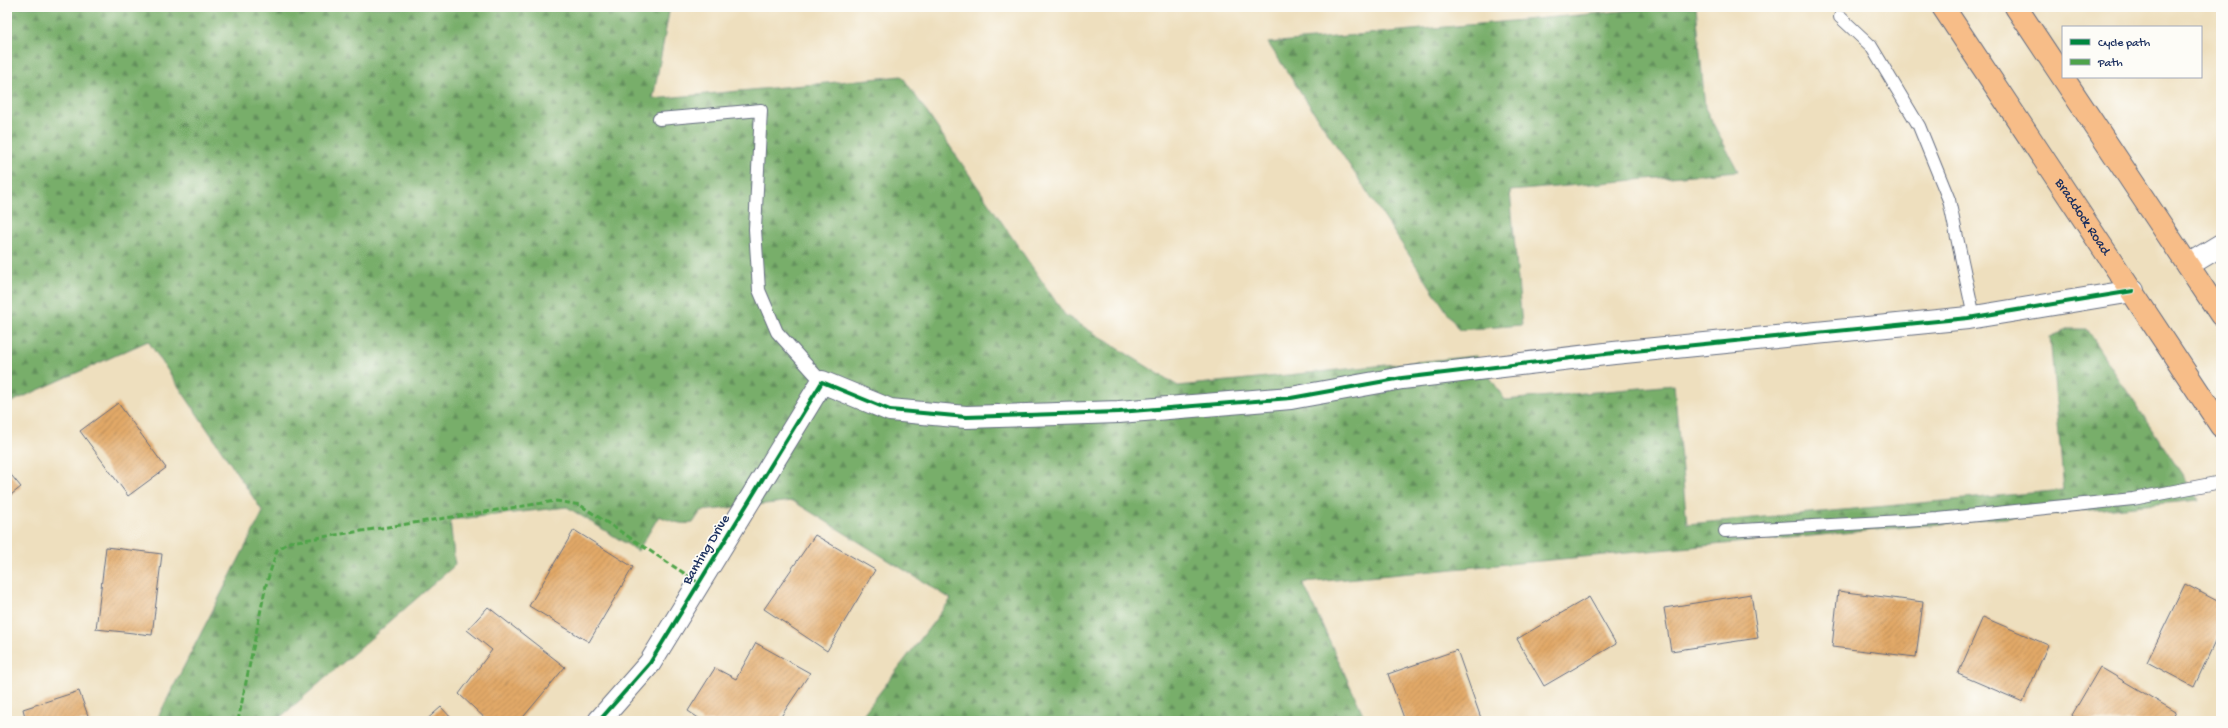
<svg xmlns="http://www.w3.org/2000/svg" width="2228" height="728" font-family="'Gochi Hand',sans-serif">
  <style>
    .forest { fill: url(#forest-firs); stroke: #4a6e64 }
    .building { fill: url(#building-hatch) }
    .lines { fill: none; stroke-linecap: round; stroke-linejoin: round }
    .service-casing { stroke: #656d80; stroke-width: 14 }
    .minor-casing { stroke: #656d80; stroke-width: 24 }
    .primary-casing { stroke: #656d80; stroke-width: 24 }
    .service { stroke: #fff; stroke-width: 12 }
    .minor { stroke: #fff; stroke-width: 22 }
    .primary { stroke: #f7bd88; stroke-width: 22 }
    .quiet { stroke: #4fa44a; stroke-width: 3; stroke-dasharray: 6 3; stroke-linecap: butt }
    .cycleway-casing { stroke: #fdfcf7; stroke-width: 6 }
    .cycleway { stroke: #00873e; stroke-width: 4 }
    .labels { text-anchor: middle; dominant-baseline: central; stroke-width: 3.5; stroke-linejoin: round; paint-order: stroke }
    .street-label { font-size: 14px; fill: #1b2f5e; stroke: #fdfcf7 }
  </style>
  <defs>
    <pattern id="forest-firs" width="22" height="20" patternUnits="userSpaceOnUse"><rect width="22" height="20" fill="#78ae6b"/><path d="M5 1l3.5 6h-7zM16 11l3.5 6h-7z" fill="#628e5b"/></pattern>
    <pattern id="building-hatch" width="6" height="6" patternUnits="userSpaceOnUse"><rect width="6" height="6" fill="#e2a967"/><path d="M-1 1l2-2M0 6l6-6M5 7l2-2" fill="none" stroke="#b68a58"/></pattern>
  </defs>
  <rect width="100%" height="100%" fill="#fdfcf7"/>
  <filter id="ink" filterUnits="userSpaceOnUse"><feTurbulence type="fractalNoise" baseFrequency=".025" numOctaves="2"/><feDisplacementMap in="SourceGraphic" scale="8" xChannelSelector="R" yChannelSelector="G"/><feConvolveMatrix kernelMatrix="1 2 1 2 8 2 1 2 1" color-interpolation-filters="sRGB"/></filter>
  <filter id="wash" filterUnits="userSpaceOnUse"><feTurbulence type="fractalNoise" baseFrequency=".012" numOctaves="4" result="noise"/><feDisplacementMap in="SourceGraphic" scale="16" xChannelSelector="R" yChannelSelector="G"/><feGaussianBlur stdDeviation="0.9" result="paint"/><feColorMatrix in="noise" values="0 0 0 0 0 0 0 0 0 0 0 0 0 0 0 0 0 1.4 0 .05"/><feComposite in="paint" operator="in"/></filter>
  <g filter="url(#wash)">
    <rect width="100%" height="100%" fill="#eedfbe"/>
    <!-- forest -->
    <path class="forest" d="M7 7H670L653 99 902 76 1065 315 1178 386 1476 356 1505 400 1674 385 1687 524 2064 490 2050 337 2069 329H2086L2199 500 1303 583 1363 714 1364 721H858L951 599 793 501 701 511 693 523C680 525 671 521 659 516L638 551 567 507 450 520 455 565 276 721H156L263 512 148 341 7 404Z
      M1667 7H1696L1705 108 1738 171 1510 191 1522 325 1459 330 1268 43Z"/>
    <g id="blocks">
      <!-- building -->
      <path class="building" d="M118 403 166 468 128 496 80 431Z
        M7 470 21 487 7 498Z
        M574 530 633 567 589 642 529 606Z
        M815 535 875 570 827 651 764 609Z
        M106 547 162 554 152 635 96 629Z
        M2185 584 2221 603V629L2194 687 2147 662Z
        M1838 591 1923 602 1916 657 1832 647Z
        M1751 594 1758 638 1671 651 1664 608Z
        M1589 597 1616 644 1544 686 1517 639Z
        M488 607 565 667 520 721H488L459 694 492 650 467 630Z
        M1983 617 2048 645 2023 702 1958 674Z
        M756 643 810 673 778 721H703L688 711 715 668 736 679Z
        M1457 650 1482 721H1405L1388 674Z
        M2100 667 2176 712 2171 721H2082L2072 715Z
        M79 691 90 721H26L23 709Z
        M441 707 454 721H425Z"/>
    </g>
  </g>
  <g filter="url(#ink)">
    <use href="#blocks" fill-opacity="0" stroke="#656d80" stroke-width="1"/>
    <g class="lines">
      <defs>
        <path id="service" d="M1840 17 1871 46 1919 126 1949 200 1974 317
          M659 119 761 110 755 229 759 290 777 332 822 382
          M1725 531 1938 519 2133 499 2221 482"/>
        <path id="minor" d="M2188 265 2221 245
          M599 721 650 663 822 382 890 410 966 417 1119 412 1291 398 1402 378 1614 353 1968 318 2133 291"/>
        <g id="primary">
          <path id="s1" d="M1943 7 2221 426"/>
          <path d="M2016 7 2221 315"/>
        </g>
      </defs>
      <!-- service casing -->
      <use href="#service" class="service-casing"/>
      <!-- minor casing -->
      <use href="#minor" class="minor-casing"/>
      <!-- primary casing -->
      <use href="#primary" class="primary-casing"/>
      <!-- service -->
      <use href="#service" class="service"/>
      <!-- minor -->
      <use href="#minor" class="minor"/>
      <!-- primary -->
      <use href="#primary" class="primary"/>
      <!-- quiet -->
      <path class="quiet" d="M238 721 266 585 277 550 290 542 556 501 580 505 699 583"/>
      <defs>
        <path id="cycleway" d="M599 721 650 663 822 382 890 410 966 417 1119 412 1291 398 1402 378 1614 353 1968 318 2133 291"/>
      </defs>
      <!-- cycleway casing -->
      <use href="#cycleway" class="cycleway-casing"/>
      <!-- cycleway -->
      <use href="#cycleway" class="cycleway"/>
    </g>
  </g>
  <g class="labels">
    <!-- street labels -->
    <g class="street-label">
      <text stroke="none"><textPath href="#s1" startOffset="252">Braddock Road</textPath></text>
      <text transform="translate(707 550) rotate(-59)">Banting Drive</text>
    </g>
  </g>
  <!-- margin -->
  <rect width="2228" height="728" fill="none" stroke="#fdfcf7" stroke-width="24"/>
  <!-- legend -->
  <rect x="2062" y="26" width="140" height="52" fill="#fdfcf7" stroke="#a3aaba"/>
  <rect x="2070" y="39" width="20" height="6" fill="#00873e" stroke="#a3aaba"/>
  <text x="2098" y="46" font-size="12" fill="#1b2f5e">Cycle path</text>
  <rect x="2070" y="59" width="20" height="6" fill="#4fa44a" stroke="#a3aaba"/>
  <text x="2098" y="66" font-size="12" fill="#1b2f5e">Path</text>
</svg>
